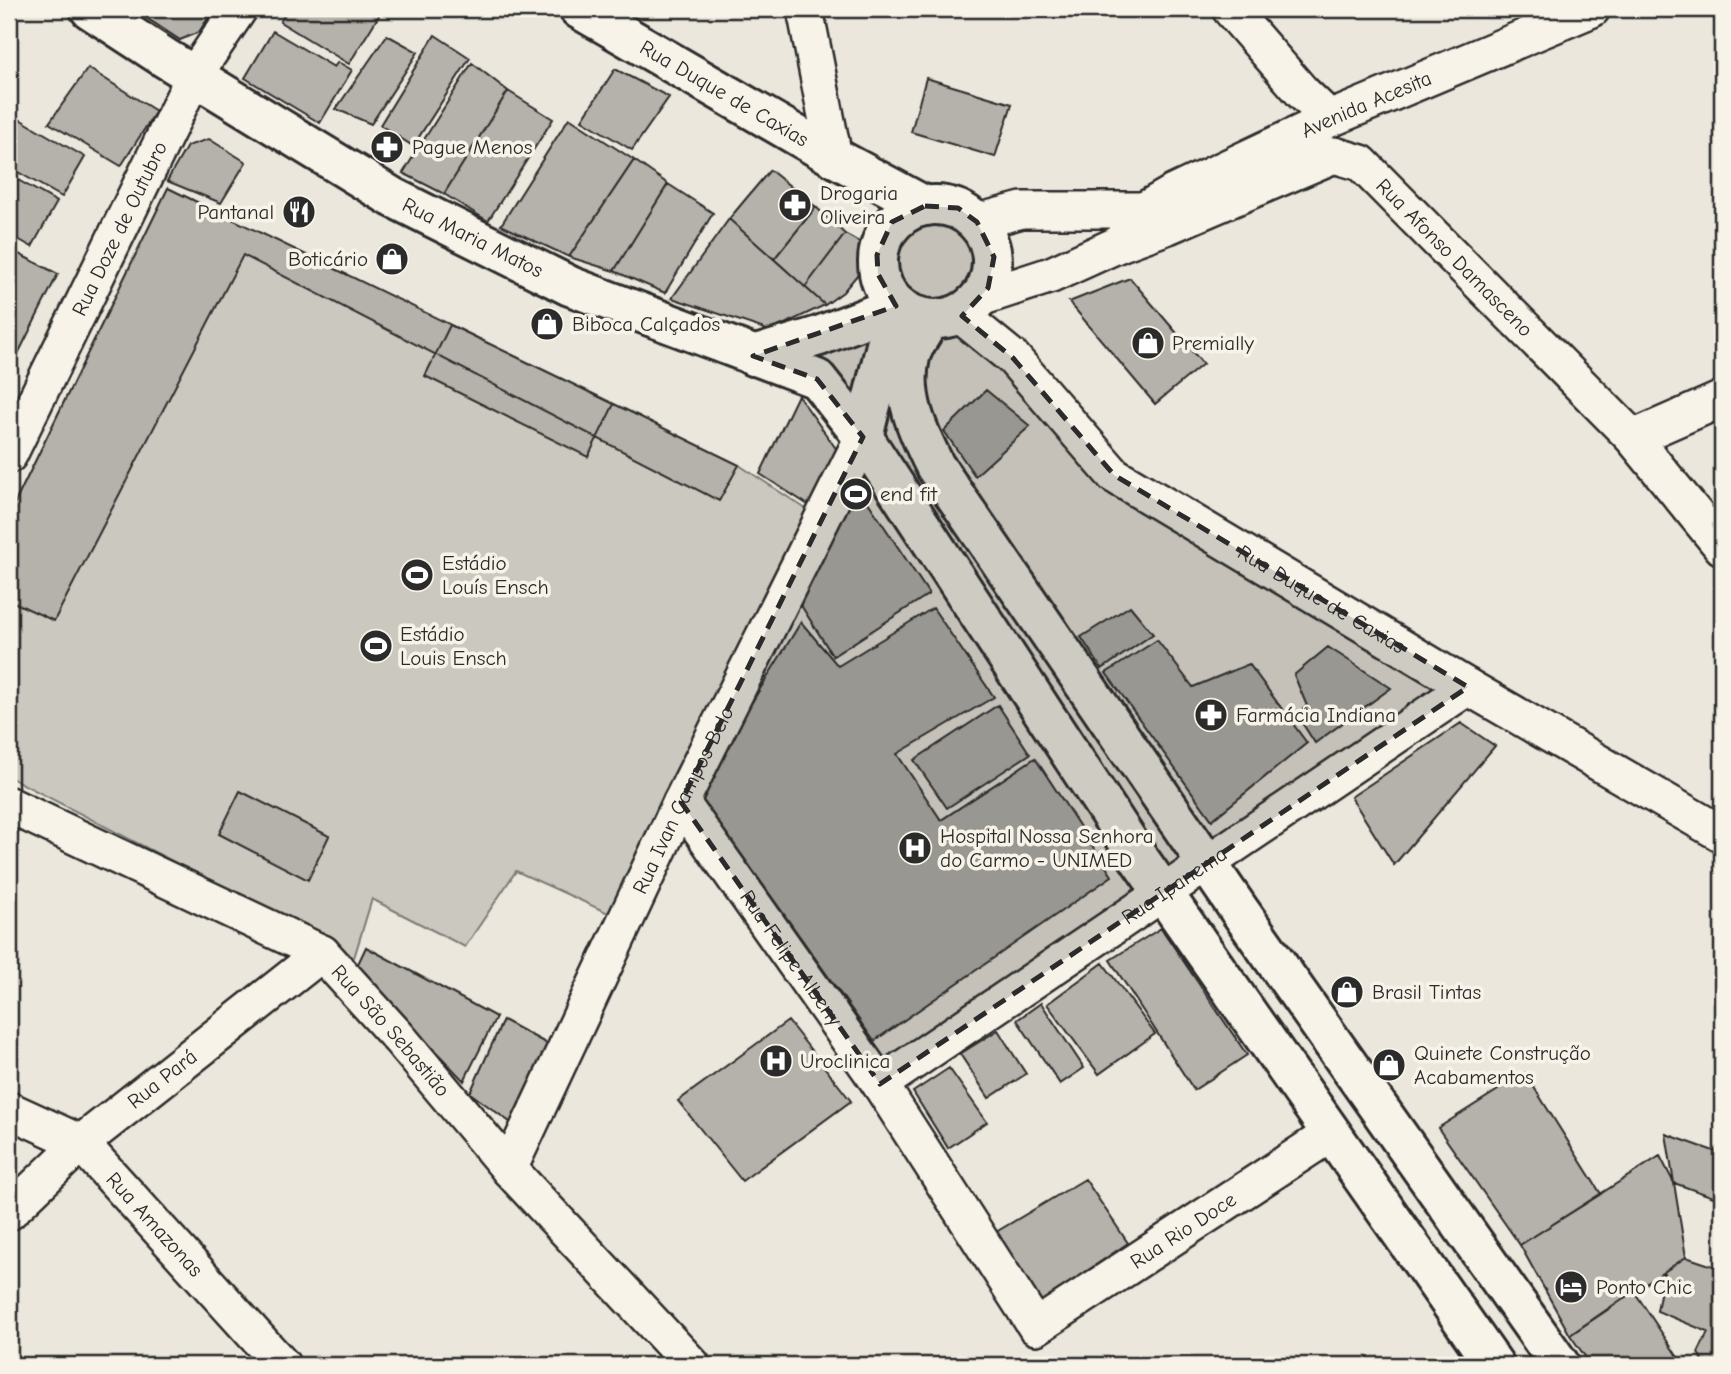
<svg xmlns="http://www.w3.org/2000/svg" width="1731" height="1374" font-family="'Comic Neue',sans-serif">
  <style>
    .green { fill: #cbc8bf; stroke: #7b7a75; stroke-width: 2 }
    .building { fill: #b5b2ab; stroke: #2b2b2b; stroke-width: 2 }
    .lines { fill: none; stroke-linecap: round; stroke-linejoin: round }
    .minor-casing { stroke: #2b2b2b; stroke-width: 40 }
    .secondary-casing { stroke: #2b2b2b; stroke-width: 44 }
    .minor { stroke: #f7f3e8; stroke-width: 35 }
    .secondary { stroke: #f7f3e8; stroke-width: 38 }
    .marked { fill: #2b2b2b; fill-opacity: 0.2; stroke: #2b2b2b; stroke-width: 5; stroke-dasharray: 14 9; stroke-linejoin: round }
    .labels { text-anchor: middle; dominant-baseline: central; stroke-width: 7; stroke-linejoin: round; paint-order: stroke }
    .street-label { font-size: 21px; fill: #2b2b2b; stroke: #f7f3e8 }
    .poi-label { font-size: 21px; fill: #2b2b2b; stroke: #f7f3e8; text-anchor: start }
  </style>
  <rect width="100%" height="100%" fill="#ebe7dd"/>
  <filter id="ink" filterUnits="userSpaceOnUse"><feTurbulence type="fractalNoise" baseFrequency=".0143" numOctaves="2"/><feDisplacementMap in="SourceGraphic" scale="14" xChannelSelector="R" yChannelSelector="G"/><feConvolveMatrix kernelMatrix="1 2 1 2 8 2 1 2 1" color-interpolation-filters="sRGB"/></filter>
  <g filter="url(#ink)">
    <!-- green -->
    <path class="green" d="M168 188 739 465 806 509 619 918 516 871 465 947 372 899 353 961 331 943 9 777V515Z"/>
    <!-- building -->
    <path class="building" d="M133 9H214L199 32 180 40Z
      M289 9H383L349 64 280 22Z
      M273 31 334 67 338 62 352 70 320 123 245 78Z
      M387 35 418 52 371 124 336 109Z
      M435 35 470 58 413 146 380 125Z
      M472 63 508 91 444 194 403 173Z
      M88 68 156 111 121 166 49 123Z
      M615 69 669 97 632 150 582 120Z
      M926 78 1012 104 995 157 911 132Z
      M508 91 553 119 488 221 444 194Z
      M9 113 85 157 62 197 9 167Z
      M569 118 634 160 569 257 501 225Z
      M209 139 246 162 221 203 167 181 187 146Z
      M634 160 668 184 614 271 569 257Z
      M770 170 816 207 774 259 729 219Z
      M9 175 57 202 32 247 9 234Z
      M668 184 713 213 665 293 614 271Z
      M168 188 614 404 739 465 719 501 243 255 54 621 9 600V515Z
      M816 207 845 234 805 287 774 259Z
      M729 219 805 287 825 305 770 331 672 298Z
      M845 234 866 246 858 274 843 292 825 305 805 287Z
      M9 249 58 274 9 372Z
      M1130 278 1203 364 1155 404 1069 302Z
      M450 325 614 404 588 457 425 376Z
      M986 390 1030 426 975 476 944 431Z
      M798 395 837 450 810 506 760 474Z
      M854 481 929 594 833 656 795 596Z
      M1130 606 1153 634 1102 669 1081 637Z
      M933 608 994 697 897 754 941 820 1035 758 1112 876 874 1041 697 792 801 622 838 666Z
      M1157 640 1193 687 1249 664 1307 743 1212 820 1106 673Z
      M1328 647 1391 688 1315 743 1297 715 1307 706 1294 675Z
      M998 705 1030 754 947 808 914 760Z
      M1461 723 1495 746 1394 865 1351 797Z
      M240 791 329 836 308 880 219 834Z
      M1161 928 1247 1055 1194 1090 1110 960Z
      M366 947 496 1017 464 1081 356 968Z
      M1103 963 1155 1034 1099 1074 1047 1004Z
      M1041 1003 1084 1068 1060 1084 1017 1020Z
      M503 1020 553 1047 514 1125 470 1093Z
      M788 1021 851 1101 742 1181 678 1101Z
      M998 1030 1026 1074 989 1098 960 1054Z
      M949 1068 987 1122 948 1148 913 1092Z
      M1525 1073 1601 1194 1520 1245 1438 1128Z
      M1666 1134 1722 1154V1200L1674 1183Z
      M1660 1156 1674 1183 1686 1257 1570 1335 1520 1245Z
      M1085 1179 1128 1243 1042 1302 996 1232Z
      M1686 1257 1722 1269V1365H1705L1698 1353 1708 1332 1657 1311 1664 1272Z
      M1634 1291 1683 1365H1591L1570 1335Z"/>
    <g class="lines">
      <defs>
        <g id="minor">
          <path d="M805 9 834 157"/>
          <path d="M1230 9 1302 92 1330 119"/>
          <path d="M977 222 1022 210H1144"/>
          <path id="s1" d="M1119 244 1168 226 1334 155 1361 163 1633 438 1722 547"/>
          <path id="s2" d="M980 298 1051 275 1119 244 1144 210 1173 193 1330 119 1592 9"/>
          <path id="s3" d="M959 314 1013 358 1114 475 1468 687 1722 834"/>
          <path d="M1633 438 1722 399"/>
          <path id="s4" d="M9 455 195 74 239 9"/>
          <path id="s5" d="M681 802 880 1084 1036 1327 1332 1133"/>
          <path id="s6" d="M9 805 322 953 400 1039 509 1169 692 1365"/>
          <path id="s7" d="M880 1084 1468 687"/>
          <path id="s8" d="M9 1110 81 1143 282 1365"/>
          <path id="s9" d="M509 1169 681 802 863 437"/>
          <path id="s10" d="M9 1212 81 1143 322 953"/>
        </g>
        <g id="secondary">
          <path id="s11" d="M90 9 165 58 392 197 570 286 817 379 863 437 1140 860 1494 1365"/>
          <path id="s12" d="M579 9 834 157 925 206"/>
          <circle cx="935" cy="262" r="57"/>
          <path d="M930 319C924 331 913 344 910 357 901 396 918 432 935 466L1239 910 1560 1365"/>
          <path d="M753 356 819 336 896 306"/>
          <path d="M863 437 894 313"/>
        </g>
      </defs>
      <!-- minor casing -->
      <use href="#minor" class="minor-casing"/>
      <!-- secondary casing -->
      <use href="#secondary" class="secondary-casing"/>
      <!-- minor -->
      <use href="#minor" class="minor"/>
      <!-- secondary -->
      <use href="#secondary" class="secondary"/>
    </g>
  </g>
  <!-- marked area -->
  <path class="marked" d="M925 206 958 208 977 222 994 257 988 288 962 316 1013 358 1114 475 1468 687 880 1084 681 802 863 437 817 379 753 356 896 306 878 274 877 255 892 222Z"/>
  <!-- icons -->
  <defs>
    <symbol id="pharmacy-disc" viewBox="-11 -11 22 22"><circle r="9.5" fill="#2b2b2b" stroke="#f7f3e8"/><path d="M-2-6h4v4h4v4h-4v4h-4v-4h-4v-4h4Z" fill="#fff"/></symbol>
    <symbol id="restaurant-disc" viewBox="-11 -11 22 22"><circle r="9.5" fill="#2b2b2b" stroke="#f7f3e8"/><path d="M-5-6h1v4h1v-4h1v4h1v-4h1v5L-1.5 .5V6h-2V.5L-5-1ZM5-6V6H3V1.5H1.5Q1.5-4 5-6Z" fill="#fff"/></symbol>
    <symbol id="shop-disc" viewBox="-11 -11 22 22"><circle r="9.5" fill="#2b2b2b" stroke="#f7f3e8"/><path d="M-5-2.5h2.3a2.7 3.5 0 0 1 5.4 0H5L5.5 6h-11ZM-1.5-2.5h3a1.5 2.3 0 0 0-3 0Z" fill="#fff"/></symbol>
    <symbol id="stadium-disc" viewBox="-11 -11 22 22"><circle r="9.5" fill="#2b2b2b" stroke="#f7f3e8"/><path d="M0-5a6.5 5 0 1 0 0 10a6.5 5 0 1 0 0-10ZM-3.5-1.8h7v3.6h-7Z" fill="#fff"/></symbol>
    <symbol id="hospital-disc" viewBox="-11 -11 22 22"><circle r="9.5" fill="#2b2b2b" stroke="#f7f3e8"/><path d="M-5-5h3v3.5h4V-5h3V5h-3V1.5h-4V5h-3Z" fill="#fff"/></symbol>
    <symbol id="hotel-disc" viewBox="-11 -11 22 22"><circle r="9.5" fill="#2b2b2b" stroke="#f7f3e8"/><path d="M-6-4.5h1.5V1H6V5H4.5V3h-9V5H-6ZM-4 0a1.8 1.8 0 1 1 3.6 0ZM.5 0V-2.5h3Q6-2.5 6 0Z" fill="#fff"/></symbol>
  </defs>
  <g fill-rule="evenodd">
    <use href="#pharmacy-disc" x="368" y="128" width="38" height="38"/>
    <use href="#pharmacy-disc" x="776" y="186" width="38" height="38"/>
    <use href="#restaurant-disc" x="280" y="193" width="38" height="38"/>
    <use href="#shop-disc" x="373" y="240" width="38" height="38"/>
    <use href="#shop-disc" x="528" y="305" width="38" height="38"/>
    <use href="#shop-disc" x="1129" y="324" width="38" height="38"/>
    <use href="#stadium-disc" x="837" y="475" width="38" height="38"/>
    <use href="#stadium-disc" x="398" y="556" width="38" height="38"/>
    <use href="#stadium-disc" x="357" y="627" width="38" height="38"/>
    <use href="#pharmacy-disc" x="1192" y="696" width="38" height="38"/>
    <use href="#hospital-disc" x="896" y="829" width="38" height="38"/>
    <use href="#shop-disc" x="1328" y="973" width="38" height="38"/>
    <use href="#hospital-disc" x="757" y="1042" width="38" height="38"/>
    <use href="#shop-disc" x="1370" y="1046" width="38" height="38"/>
    <use href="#hotel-disc" x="1552" y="1268" width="38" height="38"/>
  </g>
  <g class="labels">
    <!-- street labels -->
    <g class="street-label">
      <text stroke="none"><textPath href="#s12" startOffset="168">Rua Duque de Caxias</textPath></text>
      <text stroke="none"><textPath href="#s2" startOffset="438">Avenida Acesita</textPath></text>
      <text stroke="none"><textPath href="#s4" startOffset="252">Rua Doze de Outubro</textPath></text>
      <text stroke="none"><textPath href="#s11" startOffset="446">Rua Maria Matos</textPath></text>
      <text stroke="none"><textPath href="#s1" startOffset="394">Rua Afonso Damasceno</textPath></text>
      <text stroke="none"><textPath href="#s3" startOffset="466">Rua Duque de Caxias</textPath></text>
      <text stroke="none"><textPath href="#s9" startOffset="408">Rua Ivan Campos Belo</textPath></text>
      <text stroke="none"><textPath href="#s7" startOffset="355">Rua Ipanema</textPath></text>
      <text stroke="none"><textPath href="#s5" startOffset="191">Rua Felipe Albeny</textPath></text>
      <text stroke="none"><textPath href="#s6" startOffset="450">Rua São Sebastião</textPath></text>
      <text stroke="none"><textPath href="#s10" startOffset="203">Rua Pará</textPath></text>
      <text stroke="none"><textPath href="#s8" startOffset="189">Rua Amazonas</textPath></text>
      <text stroke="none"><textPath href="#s5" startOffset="810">Rua Rio Doce</textPath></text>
    </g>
    <!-- poi labels -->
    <g class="poi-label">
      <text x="412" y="147">Pague Menos</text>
      <text x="820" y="193">Drogaria<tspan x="820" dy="24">Oliveira</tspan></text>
      <text x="274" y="212" text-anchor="end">Pantanal</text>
      <text x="368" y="259" text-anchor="end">Boticário</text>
      <text x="572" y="324">Biboca Calçados</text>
      <text x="1172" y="343">Premially</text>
      <text x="880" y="494">end fit</text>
      <text x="442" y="563">Estádio<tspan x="442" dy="24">Louís Ensch</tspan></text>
      <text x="400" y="634">Estádio<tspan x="400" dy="24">Louis Ensch</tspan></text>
      <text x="1236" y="715">Farmácia Indiana</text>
      <text x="940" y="836">Hospital Nossa Senhora<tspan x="940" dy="24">do Carmo - UNIMED</tspan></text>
      <text x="1372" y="992">Brasil Tintas</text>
      <text x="1414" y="1053">Quinete Construção<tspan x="1414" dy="24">Acabamentos</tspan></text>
      <text x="800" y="1061">Uroclinica</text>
      <text x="1596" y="1287">Ponto Chic</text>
    </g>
  </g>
  <!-- margin -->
  <rect width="1731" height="1374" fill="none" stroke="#f7f3e8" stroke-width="35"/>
  <rect x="18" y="18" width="1696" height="1339" fill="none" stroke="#2b2b2b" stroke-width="2.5" filter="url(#ink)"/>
</svg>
